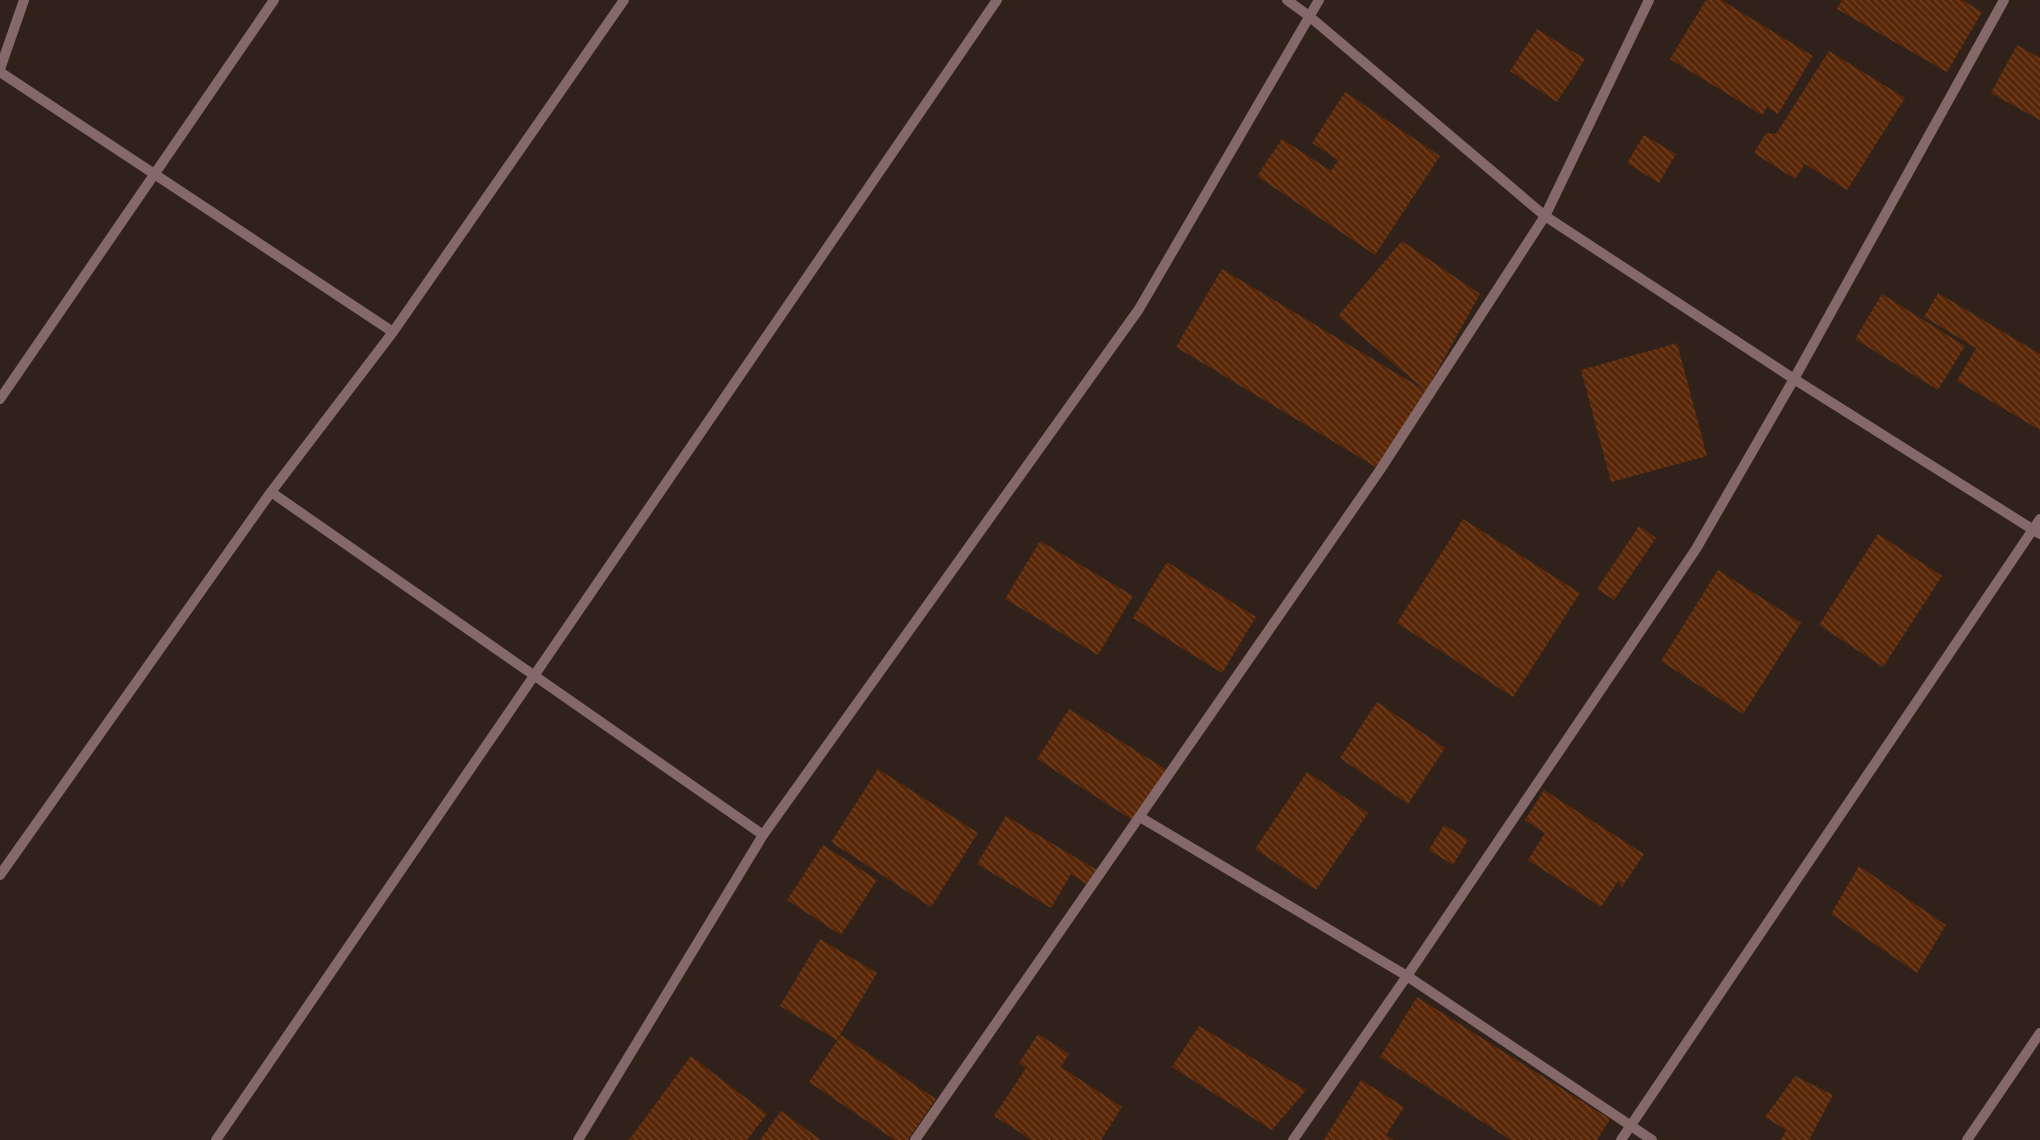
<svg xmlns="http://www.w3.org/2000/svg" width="2040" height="1140" font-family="Raleway,sans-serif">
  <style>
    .building { fill: url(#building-back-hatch) }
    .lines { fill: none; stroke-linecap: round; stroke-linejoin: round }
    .minor { stroke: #856869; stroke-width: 10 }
  </style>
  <defs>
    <pattern id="building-back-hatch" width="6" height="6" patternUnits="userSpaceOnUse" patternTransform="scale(1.25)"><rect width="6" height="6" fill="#592707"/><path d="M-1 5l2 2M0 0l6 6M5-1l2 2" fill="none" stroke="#71462b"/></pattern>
  </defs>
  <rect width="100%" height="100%" fill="#30221a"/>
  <!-- building -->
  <path class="building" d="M1706 0H1721L1813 56 1778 114 1767 107 1762 115 1670 59Z
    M1842 0H1962L1982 12 1947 72 1837 9Z
    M1537 29 1585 59 1557 102 1510 71Z
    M2017 45 2040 58V120L1991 93Z
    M1829 51 1905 98 1847 190 1805 164 1795 179 1754 153 1766 133 1776 134Z
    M1345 92 1440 156 1375 255 1257 176 1282 139 1331 171 1338 160 1312 143Z
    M1644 135 1676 154 1659 183 1627 163Z
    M1402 241 1480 294 1426 391 1379 469 1176 347 1222 269 1426 391 1338 316Z
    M1938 293 2040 354V430L1957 381 1976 348 1924 317Z
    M1882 294 1965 346 1938 390 1855 339Z
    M1677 343 1707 456 1611 482 1581 370Z
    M1463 519 1580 593 1513 697 1397 623Z
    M1639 526 1656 538 1614 600 1597 589Z
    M1878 534 1942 576 1883 667 1819 625Z
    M1040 541 1133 596 1098 655 1005 599Z
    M1167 562 1256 617 1222 673 1133 618Z
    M1718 570 1801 623 1743 714 1661 661Z
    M1377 702 1445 748 1408 804 1340 758Z
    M1069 709 1167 770 1134 821 1037 759Z
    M878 769 978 833 931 907 831 842Z
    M1307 772 1368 813 1316 890 1255 849Z
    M1544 790 1644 854 1622 887 1618 881 1601 907 1528 860 1545 833 1525 820Z
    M1006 816 1097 870 1088 885 1071 874 1051 908 977 864Z
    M1444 825 1468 840 1453 865 1429 850Z
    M823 845 877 880 841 935 787 900Z
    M1859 866 1946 925 1917 973 1831 914Z
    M820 939 877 973 837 1040 780 1006Z
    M1417 997 1610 1119 1597 1140H1511L1380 1057Z
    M1199 1026 1306 1090 1272 1130 1172 1067Z
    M1038 1034 1069 1054 1061 1067 1122 1107 1101 1140H1032L994 1116 1026 1068 1019 1063Z
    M841 1035 936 1099 908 1140H895L809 1082Z
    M691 1056 767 1114 747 1140H629Z
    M1795 1076 1833 1095 1809 1140H1781L1786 1130 1765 1117Z
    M1361 1080 1404 1107 1386 1135 1394 1140H1324Z
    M781 1111 821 1140H760Z"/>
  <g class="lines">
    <!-- minor -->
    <path class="minor" d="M1287 0 1309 16 1545 216 1794 379 2040 534
      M0 69 24 0
      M0 72 393 332
      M0 399 274 0
      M271 492 763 835
      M1140 817 1407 976 1652 1140
      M0 875 271 492 393 332 624 0
      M216 1140 997 0
      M578 1140 763 835 1139 309 1319 0
      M915 1140 1380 470 1545 216 1649 0
      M1293 1140 1407 976 1696 549 1794 379 2004 0
      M1621 1140 2040 519
      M1967 1140 2040 1033"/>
  </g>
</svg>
